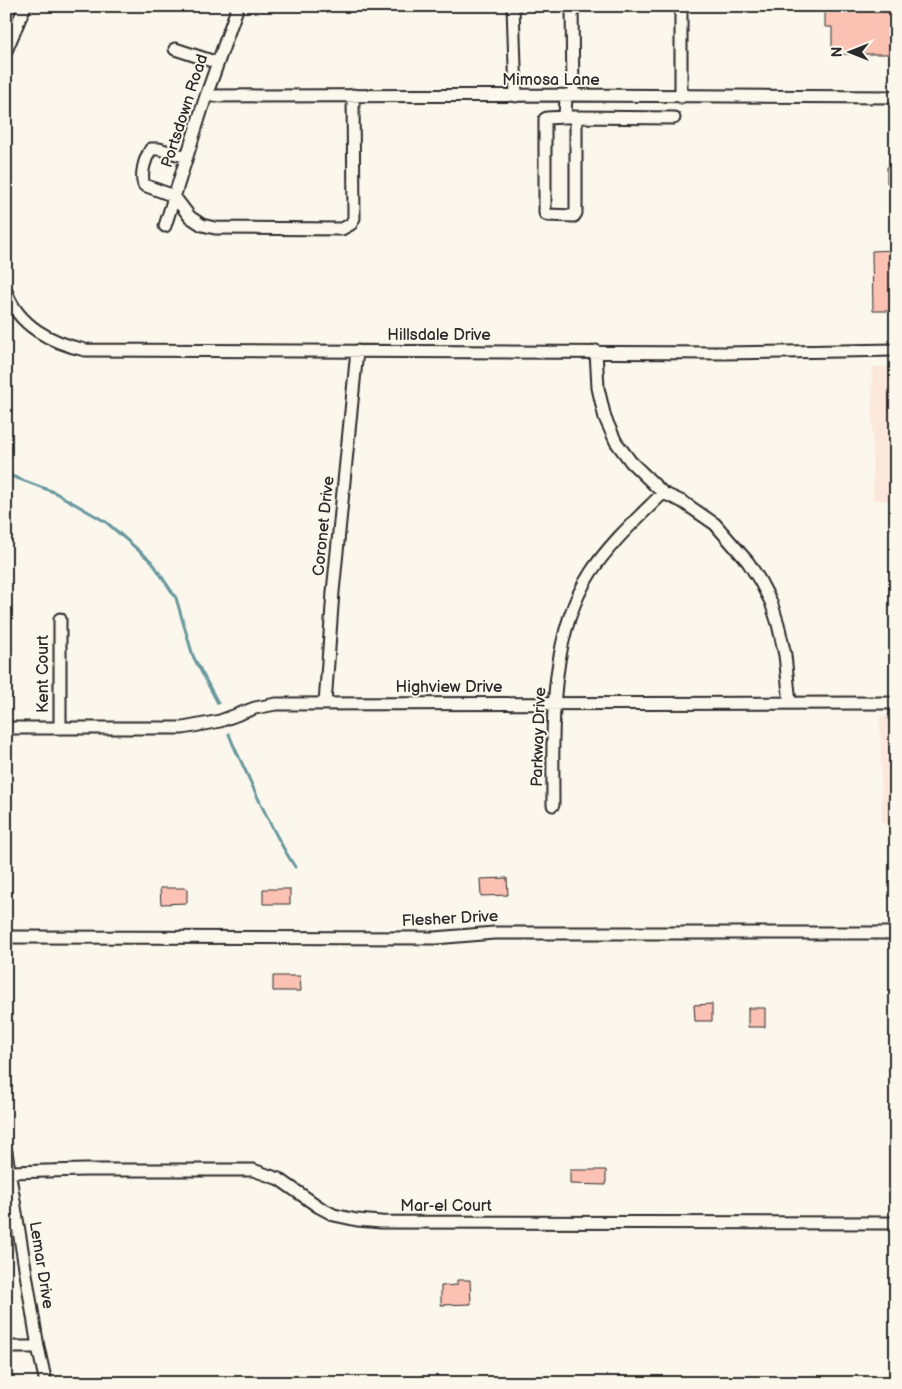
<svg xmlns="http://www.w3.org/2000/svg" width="902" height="1389" font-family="'Balsamiq Sans',sans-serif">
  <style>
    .built { fill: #fbe7db }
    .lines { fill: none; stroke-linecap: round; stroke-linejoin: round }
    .stream { stroke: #68989e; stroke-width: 3 }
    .building { fill: #fbc1b3; stroke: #2b2b2b }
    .minor-casing { stroke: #2b2b2b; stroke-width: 15 }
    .minor { stroke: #fbf7ec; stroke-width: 11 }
    .labels { text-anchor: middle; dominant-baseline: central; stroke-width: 4; stroke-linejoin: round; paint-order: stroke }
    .street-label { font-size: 16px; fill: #2b2b2b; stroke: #fbf7ec }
  </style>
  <rect width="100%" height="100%" fill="#fbf7ec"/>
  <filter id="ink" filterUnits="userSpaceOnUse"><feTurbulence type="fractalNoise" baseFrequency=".02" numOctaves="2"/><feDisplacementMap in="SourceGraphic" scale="10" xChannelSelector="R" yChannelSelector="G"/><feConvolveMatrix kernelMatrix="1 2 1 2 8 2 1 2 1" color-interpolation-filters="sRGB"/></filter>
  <g filter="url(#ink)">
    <!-- built -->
    <path class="built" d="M872 367H896V500H873Z
      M896 554V691H894L893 555Z
      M896 715V823H882L880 716Z
      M888 1059H896V1217H889Z"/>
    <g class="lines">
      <!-- stream -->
      <path class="stream" d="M6 474 54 492 106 522 152 562 176 598 193 656 218 703
        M229 734C235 751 243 764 250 781 264 811 277 839 295 867"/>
    </g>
    <!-- building -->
    <path class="building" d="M825 6H896V54H832V27H825Z
      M887 167H896V183H887Z
      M894 250 895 311H873L872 251Z
      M507 878 508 895 481 896 480 879Z
      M160 888H187V903L161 904Z
      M263 889H290V904H263Z
      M273 976H300L301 991H273Z
      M712 1004V1021H695L694 1005Z
      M748 1008H765V1027H748Z
      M570 1170H606V1185L570 1184Z
      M457 1280H470L471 1304 441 1305V1286L457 1285Z"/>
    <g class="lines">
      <defs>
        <path id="minor" d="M513 6 516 96
          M572 6 573 95
          M681 6V97
          M175 49 218 63
          M6 51 25 6
          M206 96 573 95 896 97
          M565 117 547 118 545 119V213L547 215 574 216 576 213V117H565L566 95
          M576 117 674 118
          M187 157 159 149H151C145 158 140 174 144 185L174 196 190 217 202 225 215 228 342 229 351 224 354 218 353 95
          M165 226 206 96 238 6
          M6 291C18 326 52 343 85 350L724 353 896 350
          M596 351 598 388 605 418 616 442 631 462 663 493 683 502 715 524 748 562 760 581 771 602 778 624 785 655 790 703
          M60 619V728
          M325 704 333 592 357 351
          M6 728H183L220 721 255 708 276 704 896 703
          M553 805C553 730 548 638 591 572 611 542 638 518 663 493
          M6 937 435 938 494 933H896
          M6 1152 38 1347 46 1383
          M9 1172 85 1170H253L279 1179 319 1207 334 1215 357 1220 381 1222 896 1223
          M6 1347H38"/>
      </defs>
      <!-- minor casing -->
      <use href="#minor" class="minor-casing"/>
      <!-- minor -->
      <use href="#minor" class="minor"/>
    </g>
  </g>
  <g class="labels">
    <!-- street labels -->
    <g class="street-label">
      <text x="551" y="80">Mimosa Lane</text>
      <text transform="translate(185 111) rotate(-72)">Portsdown Road</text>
      <text x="439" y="335">Hillsdale Drive</text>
      <text transform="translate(324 526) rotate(-84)">Coronet Drive</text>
      <text transform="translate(43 674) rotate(-90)">Kent Court</text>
      <text x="449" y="687">Highview Drive</text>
      <text transform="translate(539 737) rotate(-88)">Parkway Drive</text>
      <text transform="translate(450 919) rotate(-3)">Flesher Drive</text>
      <text x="446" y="1206">Mar-el Court</text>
      <text transform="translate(41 1265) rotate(81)">Lemar Drive</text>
    </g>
  </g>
  <!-- margin -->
  <rect width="902" height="1389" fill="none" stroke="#fbf7ec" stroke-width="25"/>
  <rect x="12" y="12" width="877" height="1364" fill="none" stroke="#2b2b2b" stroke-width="2" filter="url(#ink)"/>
  <!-- north arrow -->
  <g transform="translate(850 52) rotate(270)" stroke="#fbf7ec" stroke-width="4" paint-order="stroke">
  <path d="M0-4L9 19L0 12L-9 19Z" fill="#2b2b2b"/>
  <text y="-8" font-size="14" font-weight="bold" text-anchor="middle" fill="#2b2b2b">N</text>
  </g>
</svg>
